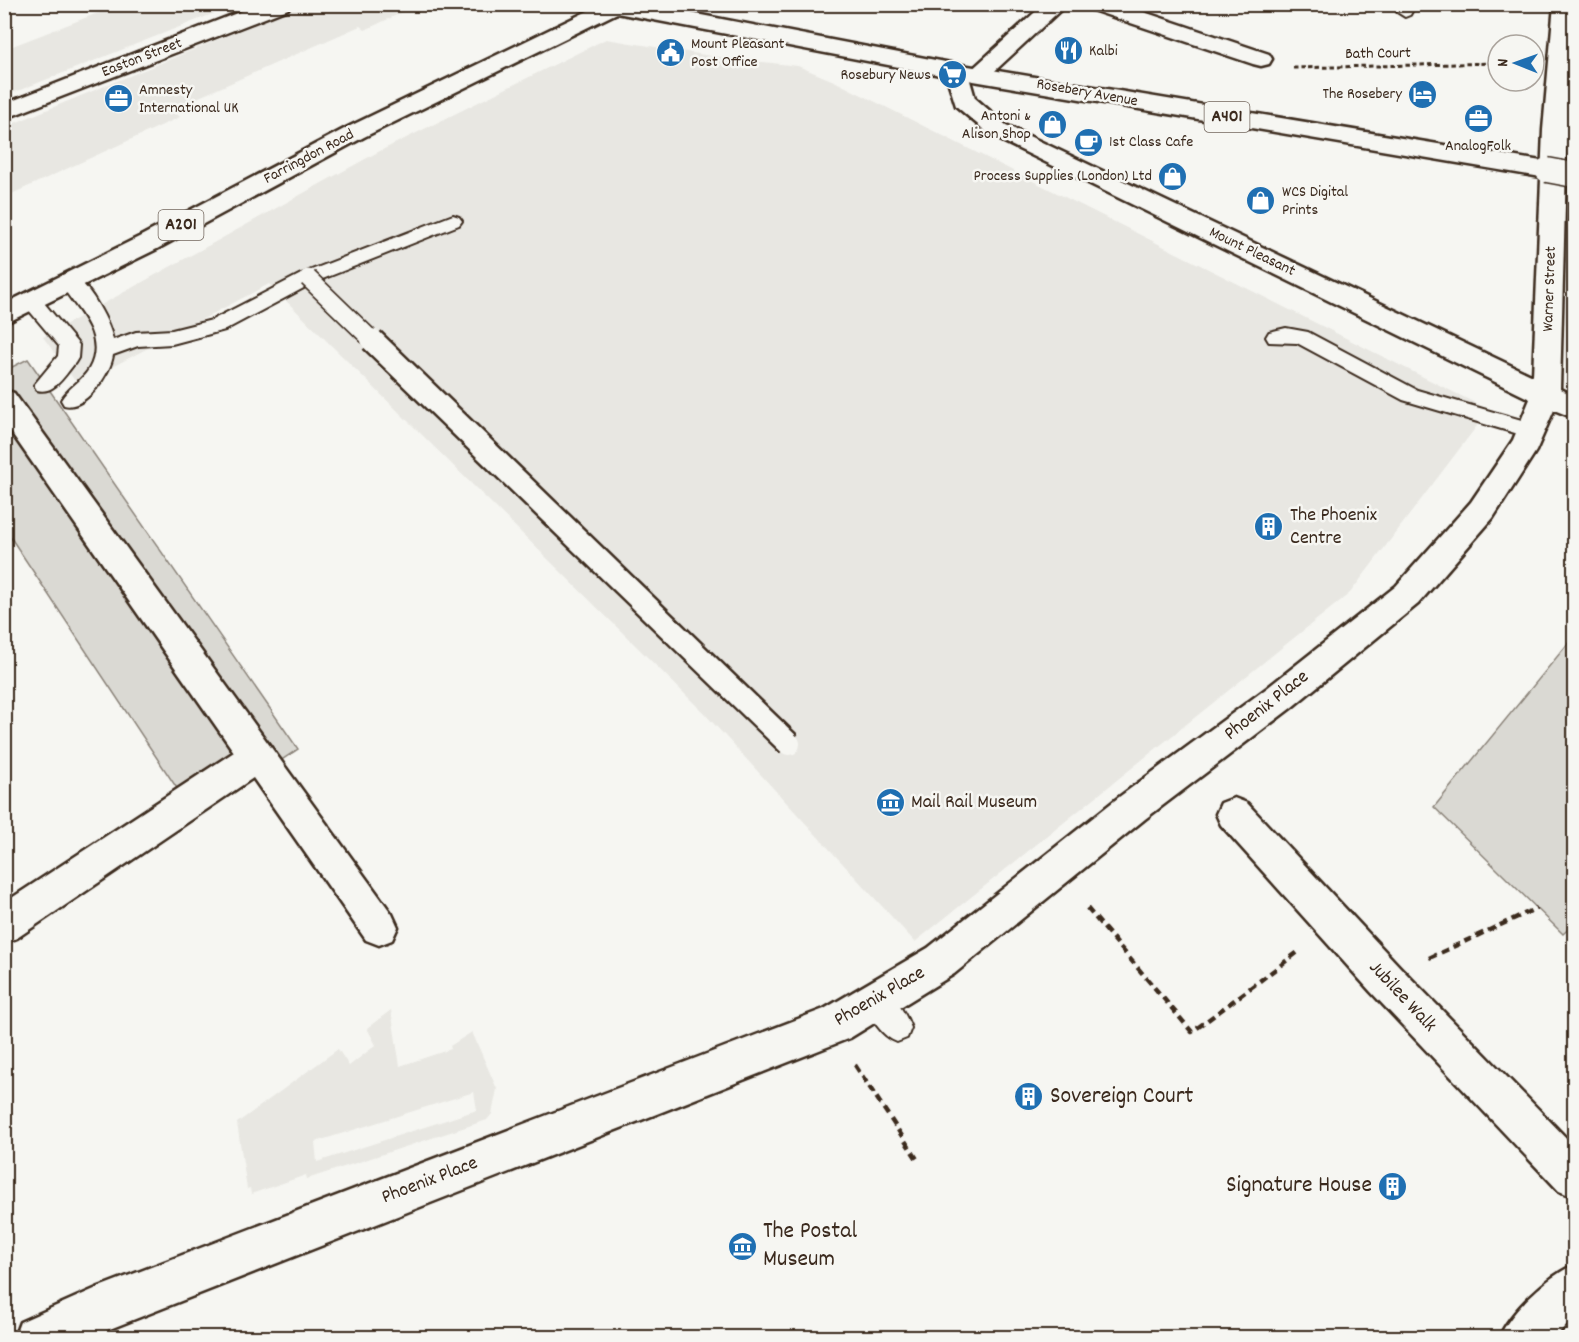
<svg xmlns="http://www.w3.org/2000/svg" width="1579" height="1342" font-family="Dekko,sans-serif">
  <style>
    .built { fill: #e8e7e2; fill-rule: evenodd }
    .green { fill: #dad9d3; stroke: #8a8278; stroke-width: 1.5 }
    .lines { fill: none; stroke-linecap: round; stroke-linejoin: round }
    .service-casing { stroke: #3b2a1e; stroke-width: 4 }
    .pedestrian-casing { stroke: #3b2a1e; stroke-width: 5 }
    .minor-casing { stroke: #3b2a1e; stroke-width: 5 }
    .primary-casing { stroke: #3b2a1e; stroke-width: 5 }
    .path-far1 { stroke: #3b2a1e; stroke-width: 3; stroke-dasharray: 4.5 3; stroke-linecap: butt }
    .path { stroke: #3b2a1e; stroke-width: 4.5; stroke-dasharray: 8 5; stroke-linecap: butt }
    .service { fill: #f6f6f2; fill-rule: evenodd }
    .pedestrian { fill: #f6f6f2; fill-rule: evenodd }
    .minor { fill: #f6f6f2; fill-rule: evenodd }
    .primary { fill: #f6f6f2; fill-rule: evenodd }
    .service-bridge-far1-casing { stroke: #3b2a1e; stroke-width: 20; stroke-linecap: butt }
    .service-bridge-casing { stroke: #3b2a1e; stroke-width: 27; stroke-linecap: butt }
    .primary-bridge-casing { stroke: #3b2a1e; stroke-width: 27; stroke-linecap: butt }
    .service-bridge-far1 { stroke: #f6f6f2; stroke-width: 17 }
    .service-bridge { stroke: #f6f6f2; stroke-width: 22 }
    .primary-bridge { stroke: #f6f6f2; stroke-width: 24 }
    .labels { text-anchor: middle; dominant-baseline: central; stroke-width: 5; stroke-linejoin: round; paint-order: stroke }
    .far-poi-label { font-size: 16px; fill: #3b2a1e; stroke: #f6f6f2; text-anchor: start }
    .far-street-label { font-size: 16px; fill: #3b2a1e; stroke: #f6f6f2 }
    .shield { fill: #f6f6f2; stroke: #73675e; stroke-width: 1.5 }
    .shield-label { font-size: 18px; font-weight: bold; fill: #3b2a1e }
    .poi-label { font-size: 20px; fill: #3b2a1e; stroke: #f6f6f2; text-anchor: start }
    .street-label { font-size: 20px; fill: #3b2a1e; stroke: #f6f6f2 }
    .near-poi-label { font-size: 24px; fill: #3b2a1e; stroke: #f6f6f2; text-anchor: start }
  </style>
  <rect width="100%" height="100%" fill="#f6f6f2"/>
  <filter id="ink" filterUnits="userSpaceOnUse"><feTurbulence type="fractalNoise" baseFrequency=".0167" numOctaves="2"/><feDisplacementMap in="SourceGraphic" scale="12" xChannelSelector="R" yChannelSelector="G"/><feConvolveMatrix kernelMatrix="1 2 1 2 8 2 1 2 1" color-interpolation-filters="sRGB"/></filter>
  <g filter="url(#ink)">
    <!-- built -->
    <path class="built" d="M121 4 235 5 5 96V49Z
      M302 5H418L365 30 360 26 172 109 180 117 5 197V127Z
      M606 39 711 56 798 66 834 81 1489 410 1350 593 915 942 703 712 269 284 78 385 43 337 378 152Z
      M391 1010 400 1066 451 1049 450 1046 472 1032 497 1089 492 1114 487 1120 307 1179 306 1175 251 1194 250 1188 247 1189 237 1123 338 1049 349 1066 376 1045 367 1028ZM474 1092 477 1110 317 1162 315 1142Z"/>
    <!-- green -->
    <path class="green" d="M28 359 298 749 196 817 5 529 4 371Z
      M1574 636V924L1563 934 1434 807Z"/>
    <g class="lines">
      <defs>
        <path id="service" d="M1401 4H1416L1410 15 1405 17 1397 12Z
          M453 215 459 217 462 221 459 225 315 282 225 330 172 344 138 346 113 355C111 374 84 411 64 405L61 400C68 388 82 381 89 369 108 335 75 308 59 282L62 277C67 276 72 275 76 278 91 288 110 323 113 340L136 332 172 330 212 320 301 274Z
          M32 295 39 297 79 345 78 358 75 363C65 375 54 395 37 390L34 385 58 356 59 346 22 302 25 297Z
          M1286 328 1308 332 1417 390 1539 425 1542 430 1539 435 1532 438 1403 400 1297 343 1269 342 1266 337 1269 332Z
          M878 987C894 994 905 1012 911 1028L907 1038 897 1042C881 1036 870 1017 864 1001L868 991Z"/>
        <path id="pedestrian" d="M4 390 14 393 392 914 398 927 392 940 379 945 366 940 253 778 17 938 4 943V903L234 752 4 422Z
          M1234 798 1247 803 1399 966 1574 1146V1197L1559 1191 1371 992 1221 825 1216 814 1221 803Z"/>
        <path id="minor" d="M260 4H290L288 9 4 119V104Z
          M1044 4H1067L986 79 978 81 969 77 975 98 1006 125 1533 376 1543 130 1554 4H1574L1567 130 1560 389 1574 396V418L1554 410 1536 451 1493 518 1418 604 1291 708 1145 819 954 974 850 1038 87 1338H14L20 1322 99 1287 824 1009 928 948 1119 797 1267 688 1396 586 1471 502 1513 440 1530 399 990 135 956 106 945 71 948 66 956 64 964 66 968 73Z
          M1087 4H1120L1269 54 1272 59 1269 64 1261 66 1253 64 1089 9Z
          M1574 1265V1317L1554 1338H1499C1510 1312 1548 1276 1574 1265Z"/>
        <path id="primary" d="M592 4H645L670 9 956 64 1547 162 1556 165 1559 170 1556 175 1547 178 956 78 617 13 364 137 157 249 4 324V304L139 237 348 127 594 8Z"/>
      </defs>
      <!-- service casing -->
      <use href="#service" class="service-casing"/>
      <!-- pedestrian casing -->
      <use href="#pedestrian" class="pedestrian-casing"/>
      <!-- minor casing -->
      <use href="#minor" class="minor-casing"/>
      <!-- primary casing -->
      <use href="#primary" class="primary-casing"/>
      <!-- path-far1 -->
      <path class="path-far1" d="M1293 68 1498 63"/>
      <!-- path -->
      <path class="path" d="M1087 908 1192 1032 1298 952
        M1429 958 1537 908
        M855 1065 919 1162"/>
      <!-- service -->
      <use href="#service" class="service"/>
      <!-- pedestrian -->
      <use href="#pedestrian" class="pedestrian"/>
      <!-- minor -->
      <use href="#minor" class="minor"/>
      <!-- primary -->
      <use href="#primary" class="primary"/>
      <defs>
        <path id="service-bridge-far1" d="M308 278 374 342"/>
        <path id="service-bridge" d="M372 340 789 744"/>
        <path id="primary-bridge" d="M1547 170 1574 175"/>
      </defs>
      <!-- service-bridge-far1 casing -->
      <use href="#service-bridge-far1" class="service-bridge-far1-casing"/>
      <!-- service-bridge casing -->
      <use href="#service-bridge" class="service-bridge-casing"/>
      <!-- primary-bridge casing -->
      <use href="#primary-bridge" class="primary-bridge-casing"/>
      <!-- service-bridge-far1 -->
      <use href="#service-bridge-far1" class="service-bridge-far1"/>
      <!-- service-bridge -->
      <use href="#service-bridge" class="service-bridge"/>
      <!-- primary-bridge -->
      <use href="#primary-bridge" class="primary-bridge"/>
    </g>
  </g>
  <!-- icons -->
  <defs>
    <symbol id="restaurant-disc" viewBox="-11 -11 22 22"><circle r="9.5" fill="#1f6fb2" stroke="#f6f6f2"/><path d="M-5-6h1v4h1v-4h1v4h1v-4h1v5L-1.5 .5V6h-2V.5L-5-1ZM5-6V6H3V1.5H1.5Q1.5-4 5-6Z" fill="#fff"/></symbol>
    <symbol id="civic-disc" viewBox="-11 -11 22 22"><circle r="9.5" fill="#1f6fb2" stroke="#f6f6f2"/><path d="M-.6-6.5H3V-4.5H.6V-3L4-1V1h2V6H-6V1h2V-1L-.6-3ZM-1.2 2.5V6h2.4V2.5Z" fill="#fff"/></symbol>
    <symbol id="supermarket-disc" viewBox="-11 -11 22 22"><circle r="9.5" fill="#1f6fb2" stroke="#f6f6f2"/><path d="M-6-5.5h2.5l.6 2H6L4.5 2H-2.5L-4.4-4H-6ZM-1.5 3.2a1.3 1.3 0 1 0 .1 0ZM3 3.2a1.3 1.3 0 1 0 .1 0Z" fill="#fff"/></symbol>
    <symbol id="hotel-disc" viewBox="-11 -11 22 22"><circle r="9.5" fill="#1f6fb2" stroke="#f6f6f2"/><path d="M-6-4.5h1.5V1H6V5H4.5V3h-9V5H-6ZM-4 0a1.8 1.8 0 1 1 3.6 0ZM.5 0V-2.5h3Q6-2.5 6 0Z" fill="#fff"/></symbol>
    <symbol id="office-disc" viewBox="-11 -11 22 22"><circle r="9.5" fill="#1f6fb2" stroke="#f6f6f2"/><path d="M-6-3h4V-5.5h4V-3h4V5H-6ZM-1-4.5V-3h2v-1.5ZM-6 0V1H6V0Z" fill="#fff"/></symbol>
    <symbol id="shop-disc" viewBox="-11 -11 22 22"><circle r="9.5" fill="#1f6fb2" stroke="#f6f6f2"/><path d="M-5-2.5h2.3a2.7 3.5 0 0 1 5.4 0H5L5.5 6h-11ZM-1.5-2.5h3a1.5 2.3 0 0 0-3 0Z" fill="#fff"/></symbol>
    <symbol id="cafe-disc" viewBox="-11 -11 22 22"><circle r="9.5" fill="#1f6fb2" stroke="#f6f6f2"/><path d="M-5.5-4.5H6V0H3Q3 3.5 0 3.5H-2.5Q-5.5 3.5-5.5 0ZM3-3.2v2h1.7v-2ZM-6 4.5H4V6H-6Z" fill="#fff"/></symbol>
    <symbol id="building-disc" viewBox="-11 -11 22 22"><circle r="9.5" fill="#1f6fb2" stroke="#f6f6f2"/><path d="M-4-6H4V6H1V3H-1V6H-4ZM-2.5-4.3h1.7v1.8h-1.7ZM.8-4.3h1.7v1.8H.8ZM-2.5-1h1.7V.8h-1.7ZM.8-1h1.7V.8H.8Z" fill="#fff"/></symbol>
    <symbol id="museum-disc" viewBox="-11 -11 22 22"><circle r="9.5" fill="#1f6fb2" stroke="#f6f6f2"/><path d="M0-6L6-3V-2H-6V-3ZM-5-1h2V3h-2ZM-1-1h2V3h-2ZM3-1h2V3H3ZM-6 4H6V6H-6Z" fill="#fff"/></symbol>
  </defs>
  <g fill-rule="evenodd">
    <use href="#restaurant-disc" x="1052" y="34" width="33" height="33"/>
    <use href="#civic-disc" x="654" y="36" width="33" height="33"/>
    <use href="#supermarket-disc" x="936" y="58" width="33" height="33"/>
    <use href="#hotel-disc" x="1406" y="78" width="33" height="33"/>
    <use href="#office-disc" x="102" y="82" width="33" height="33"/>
    <use href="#office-disc" x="1462" y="102" width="33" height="33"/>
    <use href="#shop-disc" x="1036" y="108" width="33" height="33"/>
    <use href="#cafe-disc" x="1072" y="126" width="33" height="33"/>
    <use href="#shop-disc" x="1156" y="160" width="33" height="33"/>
    <use href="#shop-disc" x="1244" y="184" width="33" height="33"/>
    <use href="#building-disc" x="1252" y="510" width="33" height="33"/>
    <use href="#museum-disc" x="874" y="786" width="33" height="33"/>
    <use href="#building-disc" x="1012" y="1080" width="33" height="33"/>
    <use href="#building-disc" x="1376" y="1170" width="33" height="33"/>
    <use href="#museum-disc" x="726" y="1230" width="33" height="33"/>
  </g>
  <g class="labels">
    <!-- far-poi labels -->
    <g class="far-poi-label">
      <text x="691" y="44">Mount Pleasant<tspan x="691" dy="18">Post Office</tspan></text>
      <text x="1089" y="51">Kalbi</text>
      <text x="931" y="75" text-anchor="end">Rosebury News</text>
      <text x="139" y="90">Amnesty<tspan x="139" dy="18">International UK</tspan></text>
      <text x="1402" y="94" text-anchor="end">The Rosebery</text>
      <text x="1031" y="116" text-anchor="end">Antoni &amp;<tspan x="1031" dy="18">Alison Shop</tspan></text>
      <text x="1109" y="142">1st Class Cafe</text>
      <text x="1478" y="146" text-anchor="middle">AnalogFolk</text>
      <text x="1152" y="176" text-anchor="end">Process Supplies (London) Ltd</text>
      <text x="1282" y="192">WCS Digital<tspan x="1282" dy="18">Prints</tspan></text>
    </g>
    <!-- far-street labels -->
    <g class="far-street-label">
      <text transform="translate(1378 54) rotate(-1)">Bath Court</text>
      <text transform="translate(142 58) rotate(-21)">Easton Street</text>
      <text transform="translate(1087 93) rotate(10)">Rosebery Avenue</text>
      <text transform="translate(309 157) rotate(-28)">Farringdon Road</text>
      <text transform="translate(1252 252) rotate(26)">Mount Pleasant</text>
      <text transform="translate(1550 289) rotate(-88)">Warner Street</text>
    </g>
    <!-- shield labels -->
    <g class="shield">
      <rect x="1204.5" y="102" width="45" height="30" rx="4.5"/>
      <rect x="158.5" y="210" width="45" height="30" rx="4.5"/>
    </g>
    <g class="shield-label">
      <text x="1227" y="117">A401</text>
      <text x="181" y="225">A201</text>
    </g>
    <!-- poi labels -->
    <g class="poi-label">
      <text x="1290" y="516">The Phoenix<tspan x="1290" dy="23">Centre</tspan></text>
      <text x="911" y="803">Mail Rail Museum</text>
    </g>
    <!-- street labels -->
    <g class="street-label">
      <text transform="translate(1267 706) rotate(-38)">Phoenix Place</text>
      <text transform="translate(880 997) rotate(-30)">Phoenix Place</text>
      <text transform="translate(1402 997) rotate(47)">Jubilee Walk</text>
      <text transform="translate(430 1181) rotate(-21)">Phoenix Place</text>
    </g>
    <!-- near-poi labels -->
    <g class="near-poi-label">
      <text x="1050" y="1097">Sovereign Court</text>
      <text x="1372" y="1186" text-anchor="end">Signature House</text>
      <text x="763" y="1232">The Postal<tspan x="763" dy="28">Museum</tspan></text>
    </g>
  </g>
  <!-- margin -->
  <rect width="1579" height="1342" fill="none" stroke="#f6f6f2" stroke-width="24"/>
  <rect x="12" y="12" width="1555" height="1318" fill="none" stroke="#3b2a1e" stroke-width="2" filter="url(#ink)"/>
  <!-- north arrow -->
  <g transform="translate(1516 63) rotate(271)"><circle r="28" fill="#f6f6f2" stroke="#aba49d" stroke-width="1.5"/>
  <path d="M0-4.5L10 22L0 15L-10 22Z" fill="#1f6fb2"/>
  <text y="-9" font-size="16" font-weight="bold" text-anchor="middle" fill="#3b2a1e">N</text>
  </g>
</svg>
